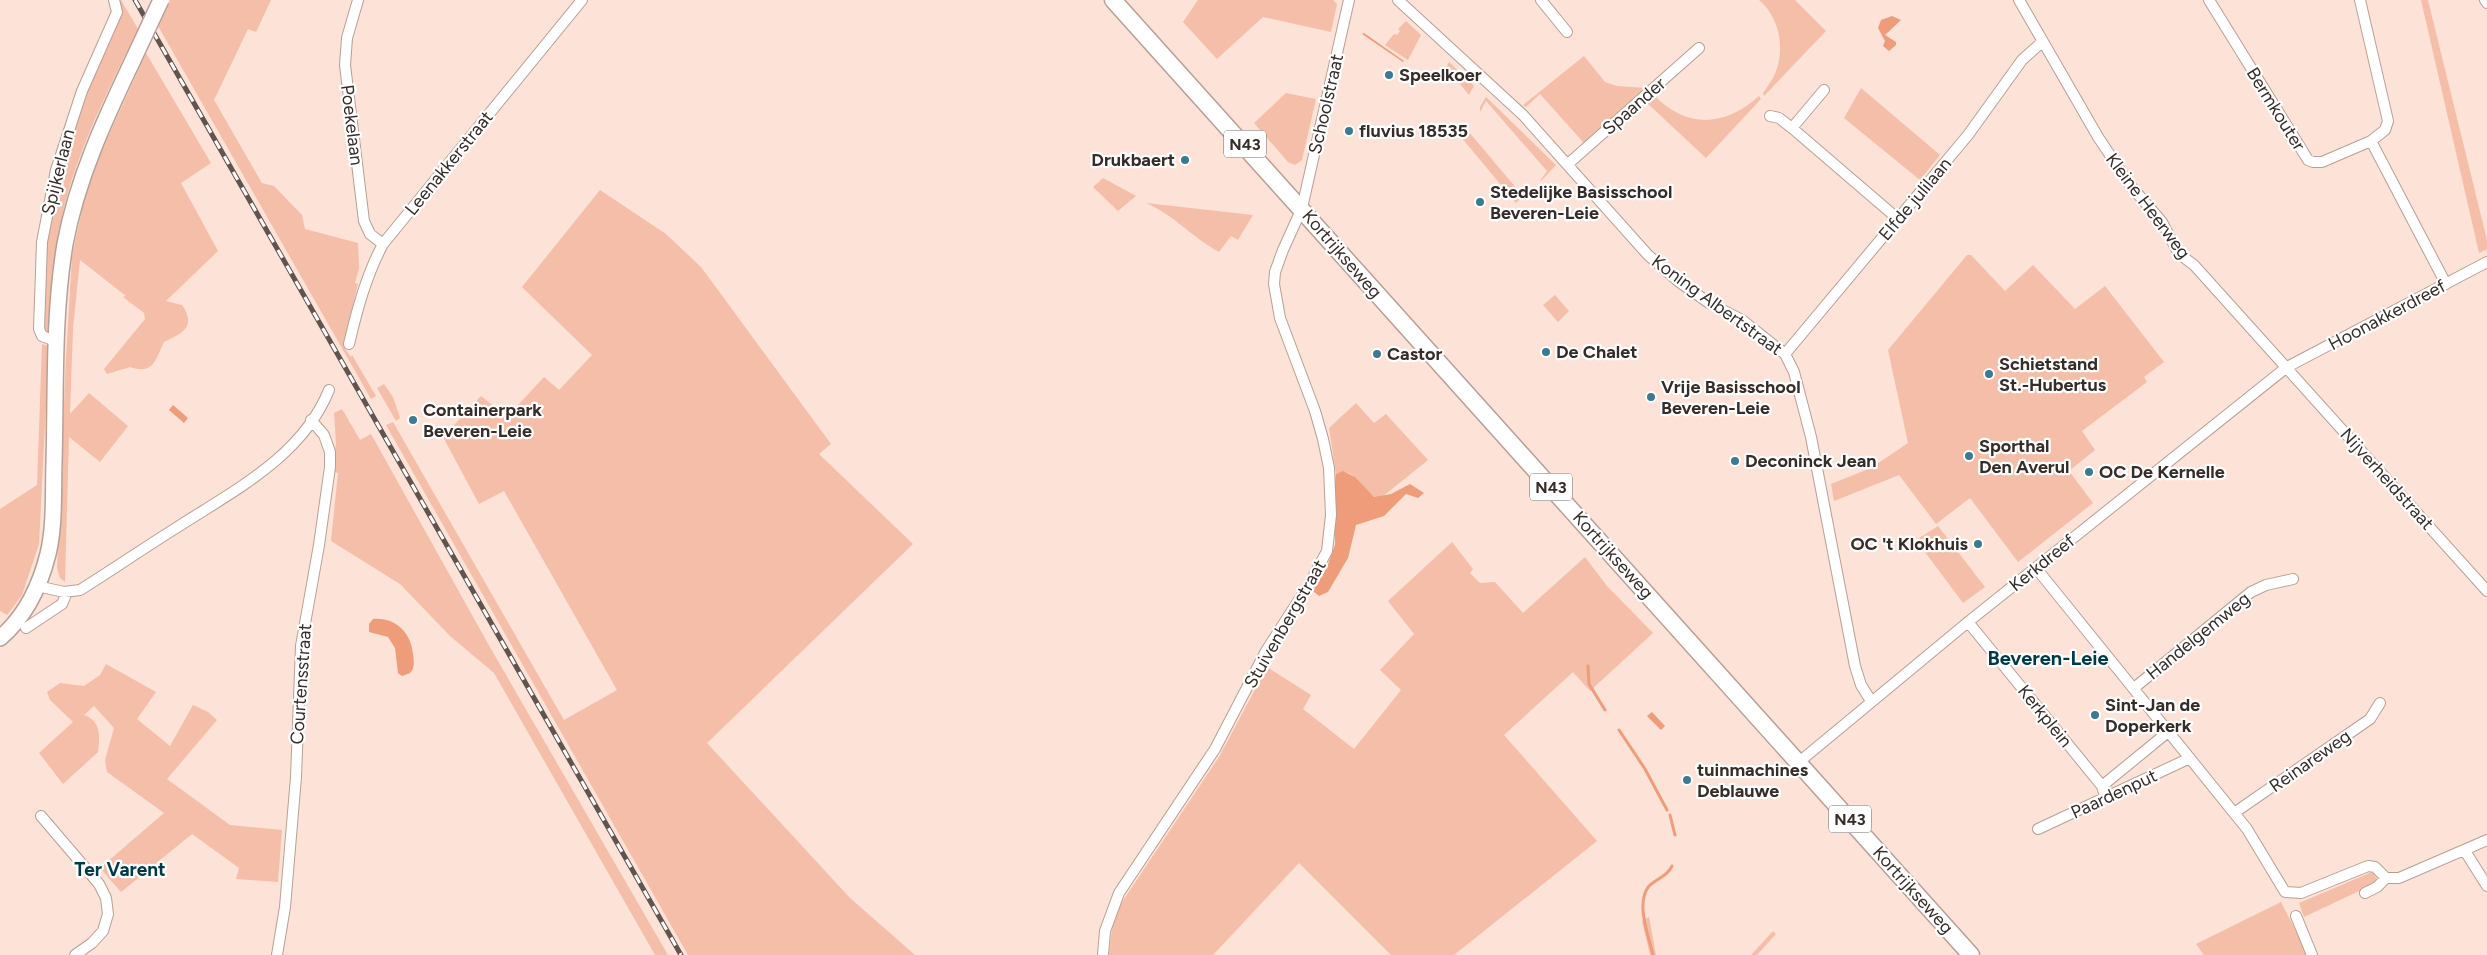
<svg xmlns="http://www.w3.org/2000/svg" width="2487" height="955" font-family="Figtree,sans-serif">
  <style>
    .green { fill: #f5bea8 }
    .water { fill: #ef9c7b }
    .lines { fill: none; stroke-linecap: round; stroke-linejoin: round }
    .stream { stroke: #ef9c7b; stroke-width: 3 }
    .street-casing { stroke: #b89f95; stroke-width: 12 }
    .secondary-casing { stroke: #b89f95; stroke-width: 18 }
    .primary-casing { stroke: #b89f95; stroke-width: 19 }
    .street { stroke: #fff; stroke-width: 10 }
    .secondary { stroke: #fff; stroke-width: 15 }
    .primary { stroke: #fff; stroke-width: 16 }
    .rail-casing { stroke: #61534e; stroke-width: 5 }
    .rail { stroke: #fff; stroke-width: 3; stroke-dasharray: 9; stroke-linecap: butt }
    .secondary-bridge-casing { stroke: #b89f95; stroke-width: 18; stroke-linecap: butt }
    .secondary-bridge { stroke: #fff; stroke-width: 15 }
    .poi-dot { fill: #3b7a8f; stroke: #fff; stroke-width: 2 }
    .labels { text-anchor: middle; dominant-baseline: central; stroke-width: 4.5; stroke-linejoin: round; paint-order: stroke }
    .shield { fill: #fff; stroke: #726b68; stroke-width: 1 }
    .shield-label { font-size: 16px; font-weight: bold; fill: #362c28 }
    .poi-label { font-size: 18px; font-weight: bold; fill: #362c28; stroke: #fff; text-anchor: start }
    .street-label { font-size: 18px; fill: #362c28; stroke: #fff }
    .neighbourhood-label { font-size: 19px; font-weight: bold; fill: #003a49; stroke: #fff }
    .quarter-label { font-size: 20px; font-weight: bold; fill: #003a49; stroke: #fff }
  </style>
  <rect width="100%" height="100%" fill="#fce2d7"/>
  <!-- green -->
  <path class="green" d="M115 0H121L138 29C114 78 89 127 72 179 56 229 52 281 49 333L46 334 41 327 47 228 72 122 121 12Z
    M170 0H271L256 32 248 29 214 100 262 183 274 186 302 215 305 229 358 243 359 268 355 283 358 284 343 346 351 357 352 355 376 396 371 399 158 26Z
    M1198 0H1333L1337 4 1331 32 1263 17 1217 59 1183 22Z
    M1759 0H1795L1826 31 1764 96 1763 93C1767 87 1771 82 1774 76 1786 50 1780 18 1759 0Z
    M2421 0H2428L2487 240V249L2479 253Z
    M1406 21 1421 35 1408 60 1385 45 1394 34 1397 35 1400 31 1398 29Z
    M146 53 211 163 181 183 218 251 166 301 182 305C197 327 182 333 164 342 155 360 154 375 130 367L107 374 104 369 145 319 144 313 123 297 126 296 80 260 73 328 70 414 89 393 128 426 100 462 69 437 65 582 60 578 57 568 66 357 72 257 84 200 98 159Z
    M1584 56 1605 82 1617 86 1646 88 1584 143 1540 94 1526 107 1523 105Z
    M1449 62 1474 86 1469 95 1451 73 1447 76 1443 74Z
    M1861 88 1940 155 1920 180 1844 118Z
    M1286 93 1316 99 1302 160 1295 165 1288 162 1254 123Z
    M1654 95C1686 129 1725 127 1759 96L1761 99 1706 158 1646 102Z
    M1486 97 1556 165 1542 180 1540 181 1547 171 1486 101 1480 112V107Z
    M1468 131 1523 196 1516 203 1461 137Z
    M1103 178 1136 196 1118 211 1093 187Z
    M600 190 666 234 701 267 831 444 819 454 913 544 707 743 850 898 915 955H688L386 425 393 422 564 720 617 690 504 491 479 504 443 437 481 396 507 417 544 377 559 390 592 355 522 287Z
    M1146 203 1253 215 1238 240 1231 236 1219 252C1193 238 1174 215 1146 203Z
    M1967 255H1971L2005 291 2033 265 2075 309 2105 286 2164 362 2144 377 2147 382 2082 431 2095 450 2069 471 2093 503 2018 562 1970 498 1936 524 1899 475 1834 501 1831 484 1871 468 1908 443 1888 350Z
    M1555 295 1569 311 1558 322 1543 305Z
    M42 344 49 346 39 544 22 595 7 615 0 611V509L37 485Z
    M384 384 393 397 400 418 396 421 377 388Z
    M1356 403 1374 423 1386 414 1428 460 1382 497C1361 501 1360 464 1336 474L1329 428Z
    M342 409 360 440 371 434 491 649 668 955H655L494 673 450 636 400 584 331 541 338 473 333 472 336 443 334 413Z
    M1938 526 1985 587 1963 603 1916 540Z
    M1452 542 1473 569 1470 573 1480 583 1495 582 1523 613 1585 557 1607 586 1653 633 1590 691 1573 672 1504 735 1597 841 1454 955H1391L1299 863 1213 955H1109L1112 928 1120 905 1219 757 1267 667 1311 695 1303 709 1354 749 1401 690 1380 670 1414 634 1388 601Z
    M106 664 156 692 137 719 170 746 193 705 208 712 217 720 167 779 230 825 282 830 278 882 236 879 239 868 192 834 121 892 100 868 164 813 107 772 105 760 114 728 94 706 84 715C101 721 100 736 98 752L63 784 39 753 73 722 50 700 47 692 60 683 84 686 100 675Z
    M2372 872 2377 879 2374 884 2304 917 2299 903Z
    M2281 902 2308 955H2204L2196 944Z
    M1649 917 1656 955H1650L1642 921Z
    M1773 931 1776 934 1757 955H1751Z"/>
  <!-- water -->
  <path class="water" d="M1892 16 1901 20 1885 35 1896 42V45L1889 51 1883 46 1885 41 1878 28 1881 20Z
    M1364 33 1404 61 1403 62 1362 34Z
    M173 405 188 418 184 423 169 410Z
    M1343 471 1355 477 1374 497 1391 494 1410 484 1424 493 1418 498 1406 494 1384 516 1356 525 1348 558 1328 592 1319 596 1313 591 1327 567 1335 545V482L1336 474Z
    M373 619C396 617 411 633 413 654 414 661 415 668 410 673L402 676 398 673 395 648 388 637 369 632V624Z
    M1652 712 1665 726 1661 730 1647 716Z"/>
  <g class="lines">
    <!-- stream -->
    <path class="stream" d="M1588 666 1589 684 1605 710
      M1619 730 1645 769 1667 810
      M1670 815 1675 835
      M1653 955C1649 937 1635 903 1649 886 1656 879 1668 876 1672 866"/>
    <defs>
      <path id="street" d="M358 0 347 38 345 65 364 221 370 234 383 244
        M1398 0 1523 115 1648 255 1678 281 1709 303 1742 320 1785 354 1794 372 1811 437 1855 666 1861 685 1871 701
        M1541 0 1567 32
        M2019 0 2098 137 2130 185 2162 222 2179 254 2194 265 2487 591
        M2209 0 2308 160 2313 162H2322L2371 141
        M2360 0 2388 121 2385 130 2371 141 2446 284
        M2485 0 2487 3
        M1770 116 1779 118 1792 128 1898 219
        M1792 128 1824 90
        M1568 164 1699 48
        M58 342 42 336 39 329 42 242 56 170 82 91 117 12 114 0
        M349 344C357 310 366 276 383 244L582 0
        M1785 354 1968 135 2022 60 2042 42
        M2036 568 2247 829 2285 892 2301 893 2368 866 2375 867 2386 878H2399L2487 840
        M37 586 64 592 80 590C112 570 144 548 176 528 233 491 302 457 329 390
        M1968 622 2102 786 2105 797
        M26 628 62 604 67 592
        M2134 688 2251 592 2266 585 2293 579
        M1799 762 1968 622 2287 367 2487 262
        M2102 786 2168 732
        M2234 813 2370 719 2380 703
        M41 816 99 884 106 898 108 914 103 931 92 943 75 955
        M2038 829 2190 758
        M2465 851 2487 886
        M2365 893 2377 887 2386 878
        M2296 916 2312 955
        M277 955 285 907 296 777 301 646 319 545 330 467V452L324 435 311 420
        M1103 955 1105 931 1119 893 1215 749 1266 651 1310 583 1327 551 1331 515 1329 468 1323 439 1315 411 1280 318 1274 284 1275 272 1283 250 1302 208 1349 0"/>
      <path id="secondary" d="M0 638C25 617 40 586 48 554 55 525 53 493 54 463 56 391 53 316 65 244 77 179 105 119 133 60"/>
      <path id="primary" d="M1113 0 1971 955"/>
    </defs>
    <!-- street casing -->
    <use href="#street" class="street-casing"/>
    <!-- secondary casing -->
    <use href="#secondary" class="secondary-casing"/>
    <!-- primary casing -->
    <use href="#primary" class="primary-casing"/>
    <!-- street -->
    <use href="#street" class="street"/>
    <!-- secondary -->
    <use href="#secondary" class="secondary"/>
    <!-- primary -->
    <use href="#primary" class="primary"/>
    <defs>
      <path id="rail" d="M135 0 681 955"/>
    </defs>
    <!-- rail casing -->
    <use href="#rail" class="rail-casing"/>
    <!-- rail -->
    <use href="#rail" class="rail"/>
    <defs>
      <path id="secondary-bridge" d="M133 60 161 0"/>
    </defs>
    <!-- secondary-bridge casing -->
    <use href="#secondary-bridge" class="secondary-bridge-casing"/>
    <!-- secondary-bridge -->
    <use href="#secondary-bridge" class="secondary-bridge"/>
  </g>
  <!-- markers -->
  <g class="poi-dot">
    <circle cx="1389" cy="75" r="5"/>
    <circle cx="1349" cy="131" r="5"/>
    <circle cx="1185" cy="160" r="5"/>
    <circle cx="1480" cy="202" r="5"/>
    <circle cx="1546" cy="352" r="5"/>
    <circle cx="1377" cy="354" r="5"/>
    <circle cx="1989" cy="374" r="5"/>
    <circle cx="1651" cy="397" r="5"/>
    <circle cx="413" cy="420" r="5"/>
    <circle cx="1969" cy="456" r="5"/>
    <circle cx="1735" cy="461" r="5"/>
    <circle cx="2089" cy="472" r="5"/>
    <circle cx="1978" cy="544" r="5"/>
    <circle cx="2095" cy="715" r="5"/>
    <circle cx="1687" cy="780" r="5"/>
  </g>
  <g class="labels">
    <!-- shield labels -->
    <g class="shield">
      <rect x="1224" y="130.5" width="42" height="27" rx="4"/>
      <rect x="1530" y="473.5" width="42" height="27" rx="4"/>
      <rect x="1829" y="805.5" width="42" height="27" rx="4"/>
    </g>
    <g class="shield-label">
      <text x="1245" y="144">N43</text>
      <text x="1551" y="487">N43</text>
      <text x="1850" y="819">N43</text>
    </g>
    <!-- poi labels -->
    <g class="poi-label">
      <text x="1399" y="75">Speelkoer</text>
      <text x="1359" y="131">fluvius 18535</text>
      <text x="1175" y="160" text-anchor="end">Drukbaert</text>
      <text x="1490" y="192">Stedelijke Basisschool<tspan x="1490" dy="21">Beveren-Leie</tspan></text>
      <text x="1556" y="352">De Chalet</text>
      <text x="1387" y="354">Castor</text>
      <text x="1999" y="364">Schietstand<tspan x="1999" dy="21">St.-Hubertus</tspan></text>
      <text x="1661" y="387">Vrije Basisschool<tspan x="1661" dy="21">Beveren-Leie</tspan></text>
      <text x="423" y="410">Containerpark<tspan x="423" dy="21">Beveren-Leie</tspan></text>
      <text x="1979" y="446">Sporthal<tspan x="1979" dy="21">Den Averul</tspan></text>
      <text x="1745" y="461">Deconinck Jean</text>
      <text x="2099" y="472">OC De Kernelle</text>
      <text x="1968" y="544" text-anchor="end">OC 't Klokhuis</text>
      <text x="2105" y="705">Sint-Jan de<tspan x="2105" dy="21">Doperkerk</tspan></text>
      <text x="1697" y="770">tuinmachines<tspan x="1697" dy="21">Deblauwe</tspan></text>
    </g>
    <!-- street labels -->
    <g class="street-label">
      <text transform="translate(1326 104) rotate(-77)">Schoolstraat</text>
      <text transform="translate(1634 106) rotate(-41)">Spaander</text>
      <text transform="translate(2276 109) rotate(58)">Bermkouter</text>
      <text transform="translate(352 125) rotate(83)">Poekelaan</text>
      <text transform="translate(449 163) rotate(-51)">Leenakkerstraat</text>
      <text transform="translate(58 172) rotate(-76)">Spijkerlaan</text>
      <text transform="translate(1915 199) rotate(-50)">Elfde julilaan</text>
      <text transform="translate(2148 206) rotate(53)">Kleine Heerweg</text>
      <text transform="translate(1342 254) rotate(49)">Kortrijkseweg</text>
      <text transform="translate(1717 305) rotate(36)">Koning Albertstraat</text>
      <text transform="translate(2387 315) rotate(-28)">Hoonakkerdreef</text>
      <text transform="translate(2387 479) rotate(48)">Nijverheidstraat</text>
      <text transform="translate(1613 555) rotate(48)">Kortrijkseweg</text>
      <text transform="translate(2042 563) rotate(-39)">Kerkdreef</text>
      <text transform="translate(1285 624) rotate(-60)">Stuivenbergstraat</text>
      <text transform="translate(2198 636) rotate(-39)">Handelgemweg</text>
      <text transform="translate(301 684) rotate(-86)">Courtensstraat</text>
      <text transform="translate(2045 716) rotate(51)">Kerkplein</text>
      <text transform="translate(2310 761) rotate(-35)">Reinareweg</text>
      <text transform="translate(2114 794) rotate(-25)">Paardenput</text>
      <text transform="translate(1913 890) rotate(48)">Kortrijkseweg</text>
    </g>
    <!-- neighbourhood labels -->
    <g class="neighbourhood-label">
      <text x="120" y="869">Ter Varent</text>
    </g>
    <!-- quarter labels -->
    <g class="quarter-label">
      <text x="2048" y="658">Beveren-Leie</text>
    </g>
  </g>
</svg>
